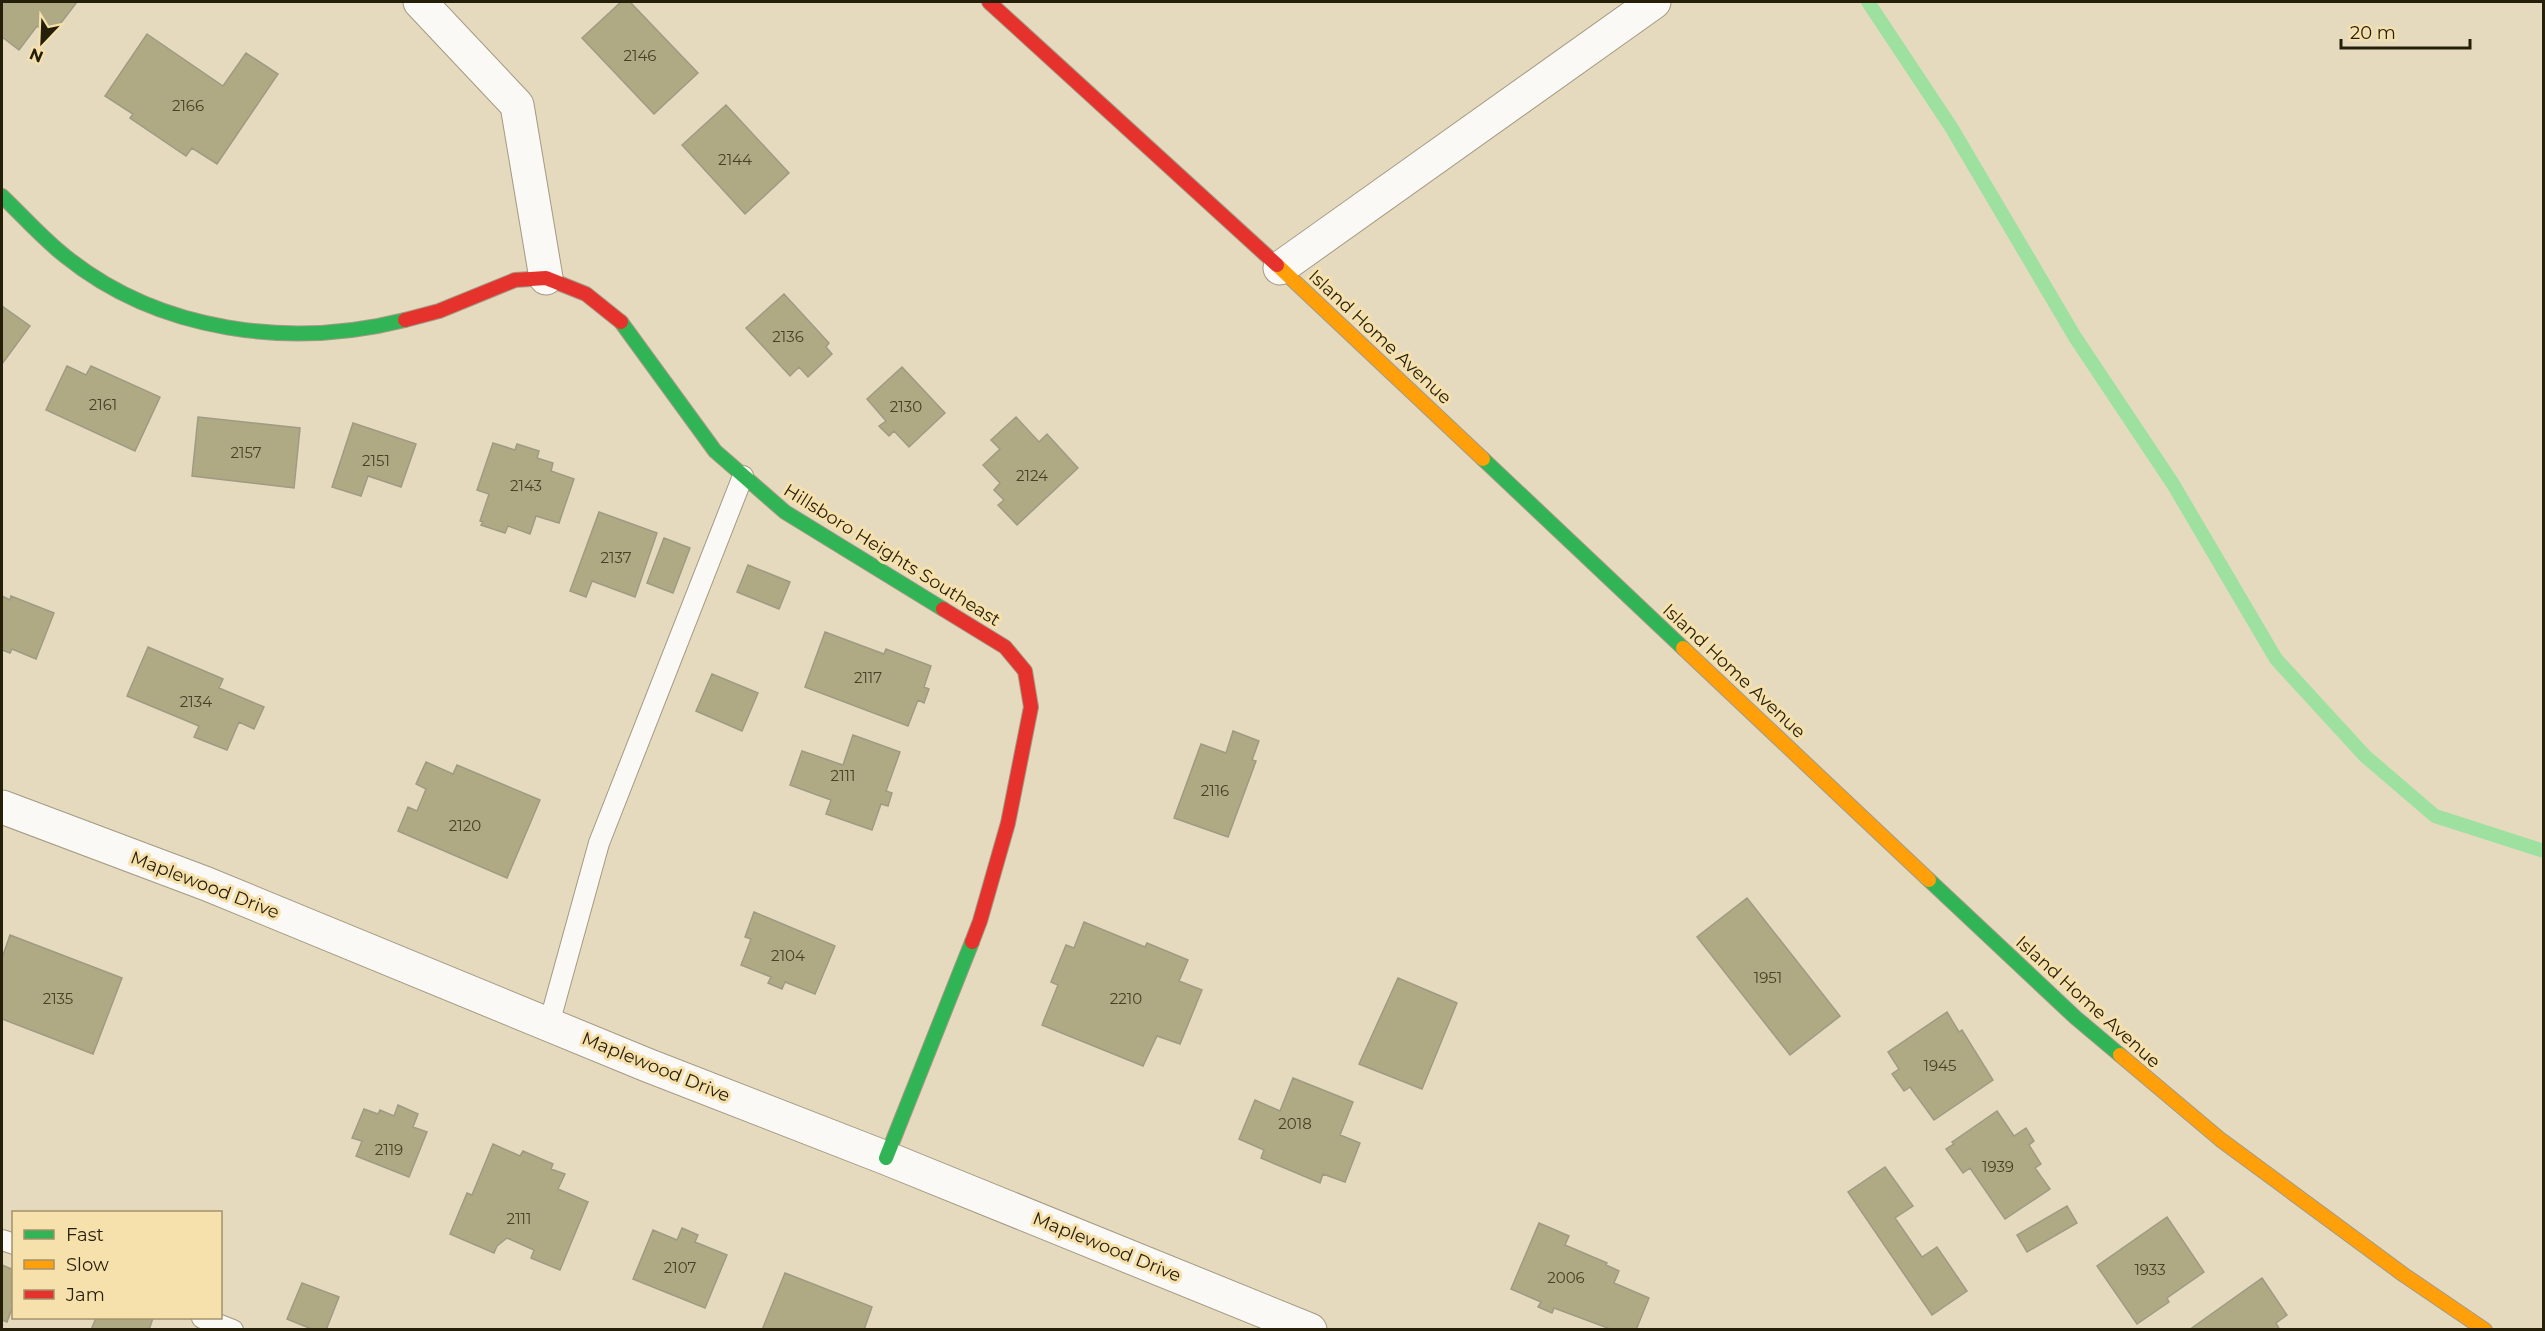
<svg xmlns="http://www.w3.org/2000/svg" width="2545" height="1331" font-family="Montserrat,sans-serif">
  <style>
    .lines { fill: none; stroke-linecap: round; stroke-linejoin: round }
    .stream { stroke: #9ee0a0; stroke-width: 14 }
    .building { fill: #afaa83; stroke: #9f9a84; stroke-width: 1.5 }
    .lane-casing { stroke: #a39a84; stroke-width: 22 }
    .street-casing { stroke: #a39a84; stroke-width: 35 }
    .fast-casing { stroke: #a39a84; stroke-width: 16 }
    .slow-casing { stroke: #a39a84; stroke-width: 16 }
    .jam-casing { stroke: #a39a84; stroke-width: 16 }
    .lane { stroke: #fbf9f5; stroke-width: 20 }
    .street { stroke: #fbf9f5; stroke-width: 33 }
    .fast { stroke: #30b455; stroke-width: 14 }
    .slow { stroke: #ff9f0a; stroke-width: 14 }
    .jam { stroke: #e5322d; stroke-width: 14 }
    .labels { text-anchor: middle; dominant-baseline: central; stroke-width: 6; stroke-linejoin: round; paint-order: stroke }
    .number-label { font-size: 15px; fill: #484128 }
    .street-label { font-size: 18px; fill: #251e09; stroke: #f6e1ad }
  </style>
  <rect width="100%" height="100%" fill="#e5dabe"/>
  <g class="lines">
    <!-- stream -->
    <path class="stream" d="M1868 2 1951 127 2075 337 2173 484 2276 659 2365 756 2435 816 2544 851"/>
  </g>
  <!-- building -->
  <path class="building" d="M2 2H77L51 36 37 26 19 50 2 37Z
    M621 2H630L698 73 654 114 582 38Z
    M147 34 223 86 246 53 278 74 217 164 192 148 186 156 130 118 133 114 105 96Z
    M726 105 789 173 745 214 682 145Z
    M784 294 829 343 826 347 832 354 808 377 799 367 790 376 746 328Z
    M2 306 30 326 2 364Z
    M67 366 86 375 91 366 160 397 135 451 46 410Z
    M902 367 945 413 909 447 894 431 889 436 879 426 886 421 867 399Z
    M198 417 300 428 294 488 192 476Z
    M1016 417 1039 442 1047 434 1078 468 1017 525 998 505 1004 500 994 490 1000 483 983 465 1000 449 991 440Z
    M353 423 416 444 401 487 368 476 361 496 332 487Z
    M493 443 515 450 517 444 539 451 537 458 553 463 551 471 574 479 559 523 536 516 530 534 508 526 505 533 481 525 483 522 480 521 489 494 477 490Z
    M599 512 657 533 635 597 592 581 586 597 570 591Z
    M664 538 690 548 673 593 647 583Z
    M748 565 790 582 779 609 737 592Z
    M2 596 10 600 11 596 54 613 36 659 12 649 10 653 2 650Z
    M825 632 884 654 886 649 931 666 924 687 929 689 924 703 918 700 908 726 805 687Z
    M148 647 223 679 219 688 264 707 254 729 239 722 227 750 194 737 199 726 127 696Z
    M712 674 758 693 742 731 696 711Z
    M1233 731 1259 741 1252 760 1256 761 1228 837 1174 818 1201 744 1226 753Z
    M853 735 900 752 886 791 892 793 888 806 881 804 872 830 826 814 831 800 790 785 802 751 843 765Z
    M426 762 453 774 457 765 540 800 507 878 398 831 408 807 417 811 426 789 416 784Z
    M1747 898 1840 1016 1790 1055 1697 937Z
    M754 912 835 946 815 994 785 982 782 989 768 983 771 977 741 965 751 939 745 937Z
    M1084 922 1145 947 1147 943 1188 960 1179 981 1202 990 1180 1044 1157 1036 1143 1066 1042 1025 1058 985 1051 982 1066 945 1074 948Z
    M10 935 122 978 93 1054 2 1019V958Z
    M1398 978 1457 1003 1422 1089 1359 1064Z
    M1947 1012 1959 1032 1962 1030 1993 1080 1934 1120 1910 1087 1904 1091 1892 1074 1899 1069 1888 1052Z
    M1293 1078 1353 1102 1340 1135 1360 1143 1345 1182 1323 1174 1320 1183 1261 1158 1264 1150 1239 1139 1255 1100 1280 1111Z
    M398 1105 418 1114 413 1127 427 1132 409 1177 356 1156 362 1141 352 1138 364 1109 378 1114 380 1110 394 1116Z
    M1997 1111 2014 1136 2026 1128 2034 1141 2029 1145 2041 1164 2035 1168 2050 1189 2005 1219 1970 1168 1963 1173 1946 1149 1954 1144 1952 1142Z
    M493 1144 520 1156 523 1151 553 1164 551 1169 565 1174 558 1189 588 1202 560 1270 531 1258 534 1250 507 1238 497 1246 494 1253 450 1234 467 1193 472 1195Z
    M1885 1167 1913 1206 1895 1218 1922 1257 1937 1247 1967 1291 1932 1315 1848 1192Z
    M2067 1206 2077 1223 2027 1252 2017 1235Z
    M2167 1217 2204 1272 2167 1298 2169 1302 2137 1324 2097 1266Z
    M1539 1223 1569 1236 1565 1245 1607 1263 1606 1265 1619 1271 1614 1283 1649 1298 1636 1330H1613L1554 1308 1552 1313 1538 1307 1541 1302 1511 1289Z
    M682 1228 698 1235 695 1242 727 1255 705 1308 633 1279 653 1230 677 1240Z
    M2 1265 14 1270V1303L7 1322 2 1320Z
    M785 1273 872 1307 864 1330H762Z
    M2262 1278 2287 1315 2276 1323 2280 1330H2189Z
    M302 1283 339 1297 326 1330H314L287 1319Z
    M96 1318H153L149 1330H91Z"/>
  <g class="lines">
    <defs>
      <path id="lane" d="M549 1024 599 843 743 476
        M2 1240 14 1244
        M202 1318 233 1330"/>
      <path id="street" d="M420 2 517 105 546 278
        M1280 268 1654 2
        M2 807 207 884 647 1065 886 1158 1310 1330"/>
      <path id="fast" d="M2 196C23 216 42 238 65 256 159 332 290 349 405 320
        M621 322 715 451 785 512 943 609
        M1483 459 1683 648
        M1929 880 2076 1018 2120 1055
        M886 1158 972 942"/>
      <path id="slow" d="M1277 265 1483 459
        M1683 648 1929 880
        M2120 1055 2221 1140 2404 1275 2485 1330"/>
      <path id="jam" d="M989 2 1277 265
        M405 320 439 311 515 280 546 278 586 294 621 322
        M943 609 1005 647 1025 671 1031 707 1008 823 980 921 972 942"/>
    </defs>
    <!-- lane casing -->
    <use href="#lane" class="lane-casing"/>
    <!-- street casing -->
    <use href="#street" class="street-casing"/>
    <!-- fast casing -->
    <use href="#fast" class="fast-casing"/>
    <!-- slow casing -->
    <use href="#slow" class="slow-casing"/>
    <!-- jam casing -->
    <use href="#jam" class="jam-casing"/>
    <!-- lane -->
    <use href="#lane" class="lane"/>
    <!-- street -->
    <use href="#street" class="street"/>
    <!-- fast -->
    <use href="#fast" class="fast"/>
    <!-- slow -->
    <use href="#slow" class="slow"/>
    <!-- jam -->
    <use href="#jam" class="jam"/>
  </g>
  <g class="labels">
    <!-- number labels -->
    <g class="number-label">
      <text x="640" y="55">2146</text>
      <text x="188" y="105">2166</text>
      <text x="735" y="159">2144</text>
      <text x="788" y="336">2136</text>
      <text x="103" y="404">2161</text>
      <text x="906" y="406">2130</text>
      <text x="246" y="452">2157</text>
      <text x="376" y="460">2151</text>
      <text x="1032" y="475">2124</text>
      <text x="526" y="485">2143</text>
      <text x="616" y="557">2137</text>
      <text x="868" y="677">2117</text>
      <text x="196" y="701">2134</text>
      <text x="843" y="775">2111</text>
      <text x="1215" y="790">2116</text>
      <text x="465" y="825">2120</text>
      <text x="788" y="955">2104</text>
      <text x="1768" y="977">1951</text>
      <text x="58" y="998">2135</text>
      <text x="1126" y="998">2210</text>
      <text x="1940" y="1065">1945</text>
      <text x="1295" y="1123">2018</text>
      <text x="389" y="1149">2119</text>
      <text x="1998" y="1166">1939</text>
      <text x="519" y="1218">2111</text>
      <text x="680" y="1267">2107</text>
      <text x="2150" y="1269">1933</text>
      <text x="1566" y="1277">2006</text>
    </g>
    <!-- street labels -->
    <g class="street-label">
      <text transform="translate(1380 337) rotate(43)">Island Home Avenue</text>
      <text transform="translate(892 555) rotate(32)">Hillsboro Heights Southeast</text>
      <text transform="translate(1734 671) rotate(43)">Island Home Avenue</text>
      <text transform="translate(205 885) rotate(21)">Maplewood Drive</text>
      <text transform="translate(2088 1002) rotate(42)">Island Home Avenue</text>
      <text transform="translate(656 1067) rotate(22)">Maplewood Drive</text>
      <text transform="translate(1107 1247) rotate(22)">Maplewood Drive</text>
    </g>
  </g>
  <!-- border -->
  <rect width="2545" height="1331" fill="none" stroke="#251e09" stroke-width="6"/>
  <!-- legend -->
  <rect x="12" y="1211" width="210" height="108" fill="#f6e1ad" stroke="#a2936b" stroke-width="1.5"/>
  <rect x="24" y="1230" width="30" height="9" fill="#30b455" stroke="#a2936b" stroke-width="1.5"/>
  <text x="66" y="1241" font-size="18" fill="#251e09">Fast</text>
  <rect x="24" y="1260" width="30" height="9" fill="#ff9f0a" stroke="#a2936b" stroke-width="1.5"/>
  <text x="66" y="1271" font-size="18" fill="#251e09">Slow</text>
  <rect x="24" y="1290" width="30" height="9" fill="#e5322d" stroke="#a2936b" stroke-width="1.5"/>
  <text x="66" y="1301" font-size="18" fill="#251e09">Jam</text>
  <!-- north arrow -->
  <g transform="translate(42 42) rotate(203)" stroke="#f6e1ad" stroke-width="4.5" paint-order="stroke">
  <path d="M0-4.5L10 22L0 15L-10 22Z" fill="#251e09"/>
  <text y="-9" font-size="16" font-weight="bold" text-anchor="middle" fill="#251e09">N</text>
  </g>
  <!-- scale -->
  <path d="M2341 39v9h129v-9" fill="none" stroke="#251e09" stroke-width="3"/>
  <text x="2350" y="39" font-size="18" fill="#251e09" stroke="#f6e1ad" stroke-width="4.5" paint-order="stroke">20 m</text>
</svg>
